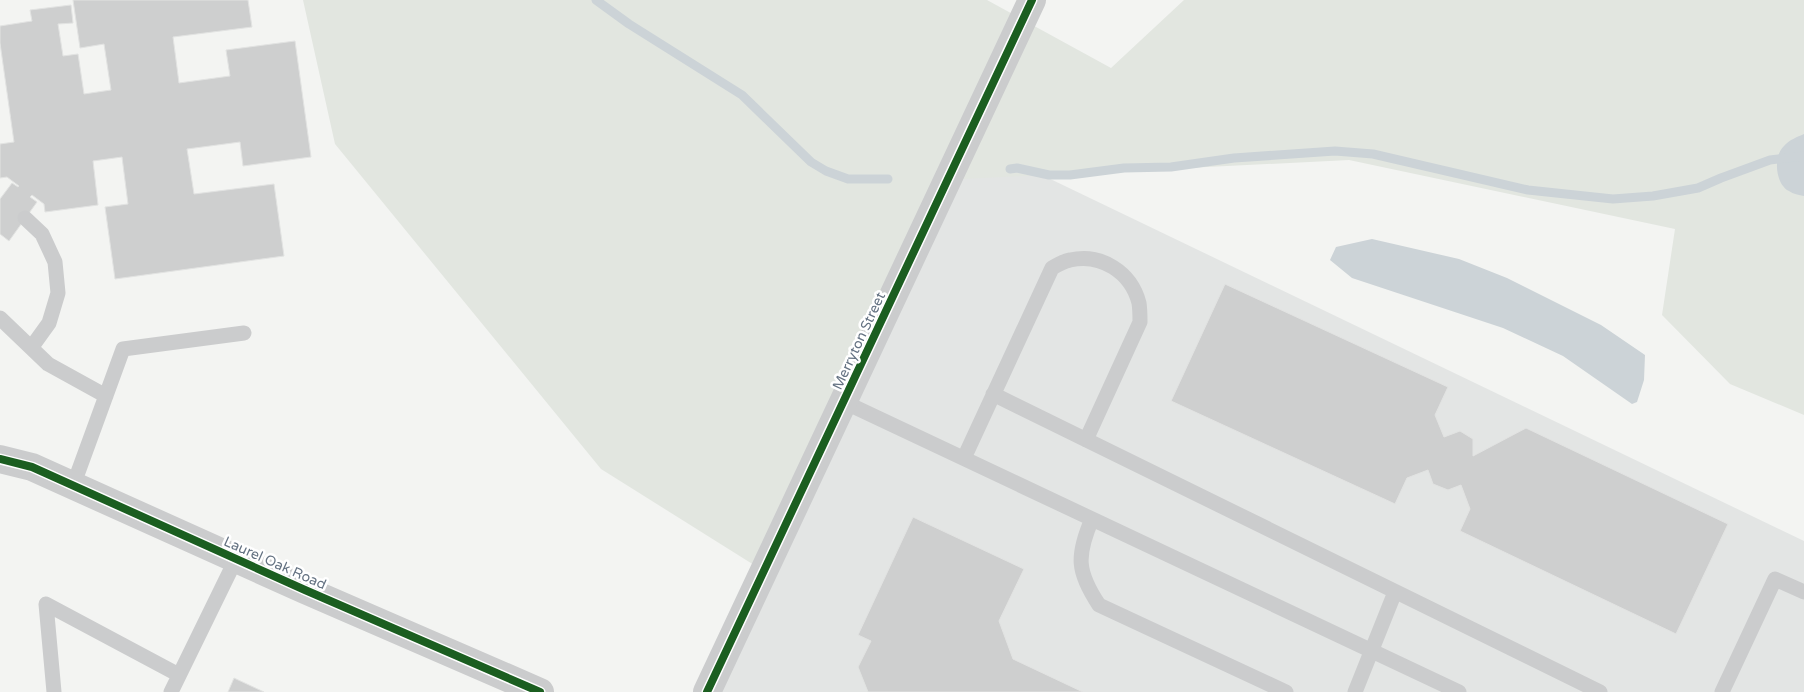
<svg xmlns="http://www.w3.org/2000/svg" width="1804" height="692" font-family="'Varela Round',sans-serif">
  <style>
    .built { fill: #e3e5e4 }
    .green { fill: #e2e6e0 }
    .water { fill: #ccd3d7 }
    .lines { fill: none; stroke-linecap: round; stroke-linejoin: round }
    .stream { stroke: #ccd3d7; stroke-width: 9 }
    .building { fill: #cecfcf; stroke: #e2e3e2 }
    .service { stroke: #cbcccd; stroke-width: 15 }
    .minor { stroke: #cbcccd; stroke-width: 28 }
    .cycleway-casing { stroke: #fff; stroke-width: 11 }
    .cycleway { stroke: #1b5e20; stroke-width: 8 }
    .labels { text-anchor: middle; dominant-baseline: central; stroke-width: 5; stroke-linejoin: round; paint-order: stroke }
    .street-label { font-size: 14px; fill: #647282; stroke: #fff }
  </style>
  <rect width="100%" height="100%" fill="#f3f4f2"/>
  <!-- built -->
  <path class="built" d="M967 139 1804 541V692H707Z"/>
  <!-- green -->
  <path class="green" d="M303 0H987L1111 68 1184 0H1804V415L1730 384 1662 315 1675 229 1349 160 943 180 754 565 601 469 335 144Z"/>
  <!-- water -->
  <path class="water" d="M1804 134V196C1799 195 1793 194 1789 191 1775 184 1773 156 1784 146 1789 140 1797 137 1804 134Z
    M1372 239 1459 259 1507 278 1601 325 1645 355 1644 380 1637 402 1632 404 1563 356 1503 328 1352 278 1330 260 1336 247Z"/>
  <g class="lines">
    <!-- stream -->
    <path class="stream" d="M596 0 629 24 742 95 811 162 826 171 848 179H888
      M1010 169 1017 168 1049 175H1070L1124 168 1171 167 1234 158 1335 151 1373 154 1528 190 1613 199 1653 196 1698 188 1721 178 1770 160 1804 156"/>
  </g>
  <!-- building -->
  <path class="building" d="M73 0H248L252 27 173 37 179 83 230 76 226 50 295 41 311 157 243 166 240 142 187 149 194 194 274 184 284 256 115 279 105 207 128 204 122 157 93 161 98 205 45 212 44 204 32 195 30 197 37 202 9 241 0 234V199L12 183 18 187 19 186 7 177 0 178V144L14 142 0 43V26L32 21 30 10 71 5 73 23 58 24 63 56 78 54 84 94 111 90 104 44 80 48Z
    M1225 284 1448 387 1435 415 1444 437 1460 431 1473 439V456L1526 428 1728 524 1676 634 1460 531 1470 509 1461 485 1448 490 1433 484 1428 470 1407 478 1395 504 1171 401Z
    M913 517 1024 569 999 621 1013 659 1083 692H868L858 667 871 641 858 635Z
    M234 678 264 692H228Z"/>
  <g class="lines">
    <!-- service -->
    <path class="service" d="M25 218 42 234 55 262 58 293 49 323 31 348
      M0 318 48 364 106 396
      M993 394 1600 692
      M844 402 1459 692
      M964 458 1052 268C1057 265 1064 261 1070 260 1101 253 1131 272 1139 303 1140 309 1140 316 1140 322L1086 440
      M73 486 123 349 244 333
      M1092 519C1076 556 1077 572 1099 605L1286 692
      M54 692 46 604 179 675
      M171 692 236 559
      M1355 692 1395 592
      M1722 692 1775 579 1804 592"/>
    <!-- minor -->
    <path class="minor" d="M0 459 32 467 305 590 540 692
      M707 692 1032 0"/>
    <defs>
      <path id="cycleway" d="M0 459 32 467 305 590 540 692
        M707 692 1032 0"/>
    </defs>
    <!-- cycleway casing -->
    <use href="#cycleway" class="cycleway-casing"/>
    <!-- cycleway -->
    <use href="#cycleway" class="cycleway"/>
  </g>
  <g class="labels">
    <!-- street labels -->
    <g class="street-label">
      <text transform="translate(859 341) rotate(-65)">Merryton Street</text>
      <text transform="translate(275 563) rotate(24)">Laurel Oak Road</text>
    </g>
  </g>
</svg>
